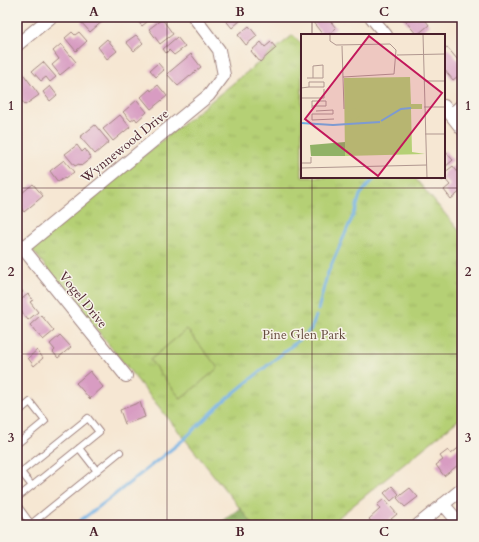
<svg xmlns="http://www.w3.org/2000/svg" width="479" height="542" font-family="Cardo,serif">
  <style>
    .grass { fill: url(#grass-tufts); stroke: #807850 }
    .forest { fill: url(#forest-crowns); stroke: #6d6848 }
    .pitch { fill: #b5d075; stroke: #807850 }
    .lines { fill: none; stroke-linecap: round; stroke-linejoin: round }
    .stream { stroke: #72b1e5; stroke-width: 3 }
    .building { fill: #d89cc2 }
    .service-casing { stroke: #a0837f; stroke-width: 8 }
    .minor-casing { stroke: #a0837f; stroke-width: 14 }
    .service { stroke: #fff; stroke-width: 6 }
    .minor { stroke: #fff; stroke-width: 12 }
    .grid { fill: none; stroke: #4a1f2b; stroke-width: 1; stroke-opacity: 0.55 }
    .labels { text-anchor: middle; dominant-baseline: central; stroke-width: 3; stroke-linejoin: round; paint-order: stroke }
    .street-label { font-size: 13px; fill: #4a1f2b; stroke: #f7f3e8 }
    .park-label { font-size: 13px; fill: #654b3e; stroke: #f7f3e8 }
    .inset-river { fill: none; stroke: #72b1e5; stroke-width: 2 }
    .inset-road { fill: none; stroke: #b19790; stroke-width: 1 }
    .view { fill: #c2185b; fill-opacity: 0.15; stroke: #c2185b; stroke-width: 2 }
    .inset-edge { fill: none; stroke: #4a1f2b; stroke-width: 2 }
    .neatline { fill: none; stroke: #4a1f2b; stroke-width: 1.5 }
    .grid-label { font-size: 13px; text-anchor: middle; font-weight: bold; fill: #4a1f2b }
  </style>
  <defs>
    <pattern id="grass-tufts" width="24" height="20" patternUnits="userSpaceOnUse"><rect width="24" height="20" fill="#b5d075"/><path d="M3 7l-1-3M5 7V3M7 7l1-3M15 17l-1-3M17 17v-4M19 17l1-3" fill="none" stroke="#9db265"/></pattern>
    <pattern id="forest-crowns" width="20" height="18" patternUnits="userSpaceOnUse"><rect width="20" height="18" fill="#90b266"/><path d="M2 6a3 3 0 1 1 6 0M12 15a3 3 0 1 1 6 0" fill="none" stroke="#789054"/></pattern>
  </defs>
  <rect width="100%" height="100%" fill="#f7f3e8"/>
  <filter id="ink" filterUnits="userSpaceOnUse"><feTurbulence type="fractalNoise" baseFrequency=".025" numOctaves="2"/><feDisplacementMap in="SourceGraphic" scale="8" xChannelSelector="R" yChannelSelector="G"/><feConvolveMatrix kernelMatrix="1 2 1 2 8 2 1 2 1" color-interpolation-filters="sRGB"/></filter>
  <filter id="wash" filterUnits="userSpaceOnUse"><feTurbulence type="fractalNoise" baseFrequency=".012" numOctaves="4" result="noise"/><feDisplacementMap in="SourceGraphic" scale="16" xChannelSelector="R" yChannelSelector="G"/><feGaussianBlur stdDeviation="0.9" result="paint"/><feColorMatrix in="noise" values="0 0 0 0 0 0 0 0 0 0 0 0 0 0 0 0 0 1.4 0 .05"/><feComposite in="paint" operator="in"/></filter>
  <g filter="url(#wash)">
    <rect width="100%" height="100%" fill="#f6e7d3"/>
    <!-- grass -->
    <path class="grass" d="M293 35 302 45V177H414L462 234V417L329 525H253L184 438 30 247Z"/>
    <!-- forest -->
    <path class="forest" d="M240 508 253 525H218Z"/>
    <!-- pitch -->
    <path class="pitch" d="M187 329 218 368 181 399 150 360Z"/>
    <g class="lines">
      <!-- stream -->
      <path class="stream" d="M318 310 327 275 356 209 360 195 370 183 377 177
        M74 525 108 500 183 440 225 400 305 335 311 329 316 316"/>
    </g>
    <g id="blocks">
      <!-- building -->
      <path class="building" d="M86 17H101L104 20 90 32 81 22Z
        M134 17H153L142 26Z
        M223 17H241L242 19 232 28Z
        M309 17H327L336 28 328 35H323Z
        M402 17H423L429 25 417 35Z
        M162 19 173 34 160 44 149 29Z
        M249 26 257 36 246 45 238 35Z
        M72 32 75 35 79 32 87 41 76 51 65 38Z
        M136 35 143 43 134 51 126 42Z
        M177 37 185 47 174 55 169 50 166 53 163 49Z
        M107 39 117 51 107 59 98 47Z
        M261 42 265 47 271 42 276 48 260 62 251 51Z
        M61 44 76 62 60 75 52 65 59 59 53 51Z
        M447 47 462 65V73L453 80 444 69V49Z
        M191 54 201 67 178 86 167 74Z
        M43 62 56 77 50 82 46 77 41 81 32 71Z
        M158 63 164 70 156 77 150 70Z
        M21 71 39 95 25 105 17 95V89L19 88 17 85V74Z
        M158 85 167 96 151 109 141 97 150 89 151 91Z
        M50 86 57 95 50 101 43 92Z
        M137 100 147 112 137 121 135 118 131 121 123 112Z
        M120 115 130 127 113 141 103 129Z
        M95 125 109 142 95 154 80 137Z
        M77 145 82 152 85 149 91 158 81 166 79 164 75 166 65 154Z
        M444 150 453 160 444 168Z
        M64 160 74 172 65 179 64 178 58 182 50 171Z
        M453 166 462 178V190L451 199 444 190 450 185 445 179 442 181 439 177H444V173Z
        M17 178 22 185 17 189Z
        M33 184 43 196 24 212 17 203V197Z
        M17 285 23 292 17 297Z
        M28 294 33 300 30 302 38 312 28 320 17 306V303Z
        M41 315 54 331 43 340 30 325Z
        M60 335 71 347 58 358 53 352 55 350 50 344Z
        M37 350 43 358 34 366 28 358Z
        M90 371 103 387 90 399 76 383Z
        M140 402 145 417 125 424 120 410Z
        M462 445V462L444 476 436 465 443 460 440 456 448 450 451 454Z
        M392 486 399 494 391 501 384 493Z
        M410 488 418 497 405 507 397 498Z
        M384 499 397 514 384 525H374L369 519 380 509 377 505Z"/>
    </g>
  </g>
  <g filter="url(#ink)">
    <use href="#blocks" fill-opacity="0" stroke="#a0837f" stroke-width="1"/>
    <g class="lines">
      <defs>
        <path id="service" d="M17 413 30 402 45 421 17 444
          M79 448 97 471
          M17 472H21L32 486
          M17 498 99 432 88 418 21 472
          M17 505 31 524 120 452"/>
        <path id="minor" d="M371 17 386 35
          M17 45 51 17
          M444 106 462 129
          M451 115 462 105
          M17 241 126 376
          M23 248 209 95 224 75 219 50 194 17
          M443 504 461 525
          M418 525 462 489"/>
      </defs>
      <!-- service casing -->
      <use href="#service" class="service-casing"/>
      <!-- minor casing -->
      <use href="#minor" class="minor-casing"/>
      <!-- service -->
      <use href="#service" class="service"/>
      <!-- minor -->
      <use href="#minor" class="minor"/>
    </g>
  </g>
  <!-- grid -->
  <path class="grid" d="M167 17V525M312 17V35M312 177V525M17 188H462M17 354H462"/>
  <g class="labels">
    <!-- street labels -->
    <g class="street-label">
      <text transform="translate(125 146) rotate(-39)">Wynnewood Drive</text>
      <text transform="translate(83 300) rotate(51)">Vogel Drive</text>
    </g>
    <!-- park labels -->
    <g class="park-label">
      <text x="304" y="335">Pine Glen Park</text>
    </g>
  </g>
  <!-- overview -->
  <g transform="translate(301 34)">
    <rect width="144" height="144" fill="#f6e7d3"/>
    <path d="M109 43 110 70H121V75H110L111 118 124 120 44 122 43 44Z" fill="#b5d075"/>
    <path d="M44 108V122H10L9 111Z" fill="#90b266"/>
    <path d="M47.5 80a5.5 5.5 0 1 1 11 0a5.5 5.5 0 1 1-11 0Z" fill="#b5d075"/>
    <path class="inset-river" d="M80 87 100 75 110 74M0 89 32 91 79 88"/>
    <path class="inset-road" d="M29 0V7L35 11 89 10 95 16 93 40 42 43M122 0 126 144M41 12 43 75M96 21 144 20M6 44H22V31L12 32V44M123 47H144M0 54 8 53H23V48H8V53M0 64H23V55M11 72H25V67H11V74M123 73H144M15 77 32 76V80H11V86L33 85M124 100H144M0 127V129H10V123M0 134 126 131"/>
    <path class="view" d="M68 2 141 59 77 142 4 85Z"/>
    <rect width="144" height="144" class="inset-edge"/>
  </g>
  <!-- margin -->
  <rect width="479" height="542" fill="none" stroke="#f7f3e8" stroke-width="44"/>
  <rect x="22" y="22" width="435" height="498" class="neatline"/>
  <g class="grid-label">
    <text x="94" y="16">A</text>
    <text x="240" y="16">B</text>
    <text x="384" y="16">C</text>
    <text x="11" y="110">1</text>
    <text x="468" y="110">1</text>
    <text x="11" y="276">2</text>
    <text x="468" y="276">2</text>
    <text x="11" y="442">3</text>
    <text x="468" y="442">3</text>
    <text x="94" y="536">A</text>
    <text x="240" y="536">B</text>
    <text x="384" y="536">C</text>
  </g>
</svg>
